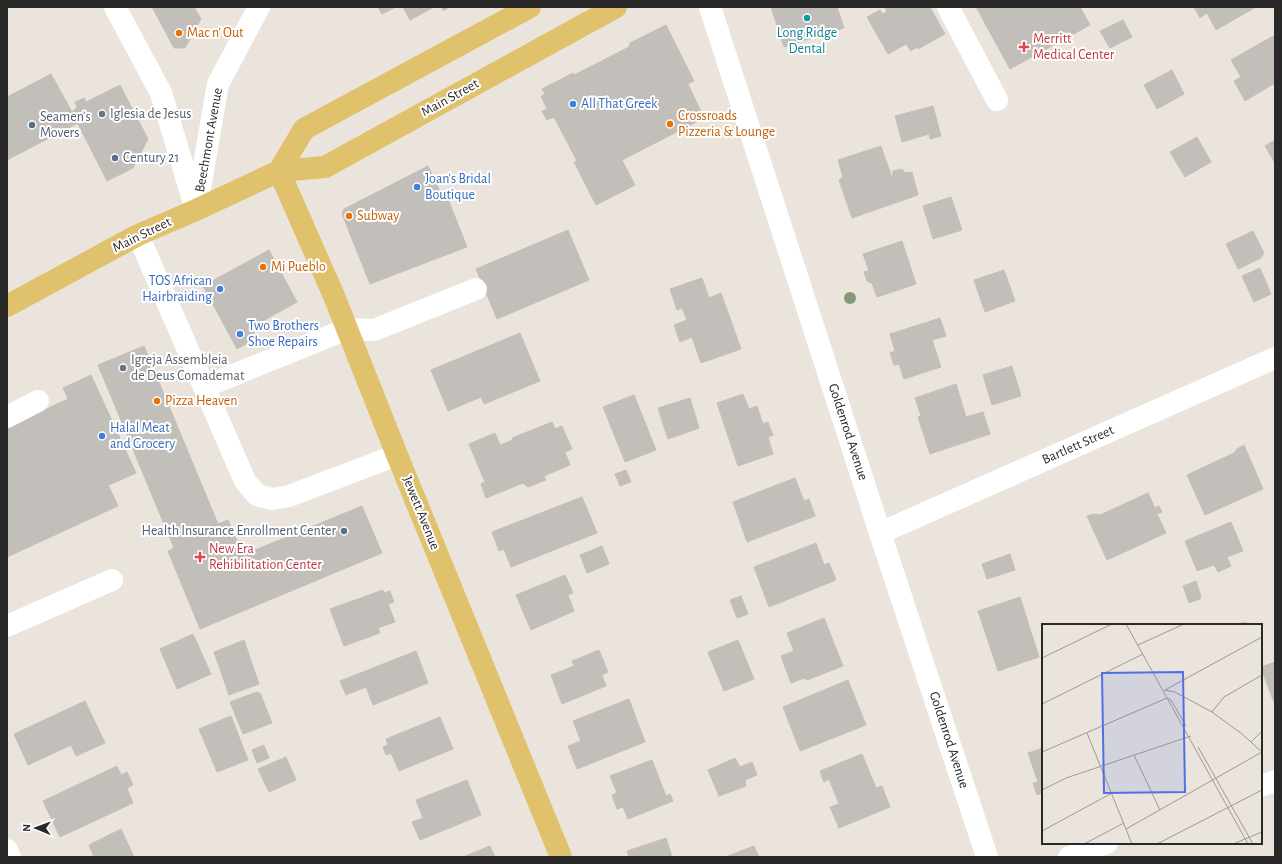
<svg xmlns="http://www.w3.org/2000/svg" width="1282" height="864" font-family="'Alegreya Sans',sans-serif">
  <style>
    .building { fill: #c2beb9; stroke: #c5bfb7 }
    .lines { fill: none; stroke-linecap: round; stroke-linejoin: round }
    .minor { stroke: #fff; stroke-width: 22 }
    .major { stroke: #e0c16c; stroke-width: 22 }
    .tree { fill: #849a76 }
    .culture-dot { fill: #0f9aa8; stroke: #fff; stroke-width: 1.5 }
    .food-dot { fill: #e8710a; stroke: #fff; stroke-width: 1.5 }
    .health-dot { fill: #e0444e; stroke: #fff; stroke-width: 1.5 }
    .shop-dot { fill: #3f7fe0; stroke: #fff; stroke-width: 1.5 }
    .worship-dot { fill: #6b7280; stroke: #fff; stroke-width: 1.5 }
    .service-dot { fill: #5c6f8a; stroke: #fff; stroke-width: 1.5 }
    .labels { text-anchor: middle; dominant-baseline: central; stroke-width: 4; stroke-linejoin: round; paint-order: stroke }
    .food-label { font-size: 14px; fill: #c56008; stroke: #fff; text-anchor: start }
    .culture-label { font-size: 14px; fill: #0d838f; stroke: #fff }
    .health-label { font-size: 14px; fill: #be3a42; stroke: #fff; text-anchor: start }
    .street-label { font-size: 14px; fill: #292929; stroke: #fff }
    .shop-label { font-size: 14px; fill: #366cbe; stroke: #fff; text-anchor: start }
    .worship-label { font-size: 14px; fill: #5b616d; stroke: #fff; text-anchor: start }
    .service-label { font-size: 14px; fill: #4e5e75; stroke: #fff; text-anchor: start }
    .inset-road { fill: none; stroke: #9d9995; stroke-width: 1 }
    .view { fill: #4f70e4; fill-opacity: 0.15; stroke: #4f70e4; stroke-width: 2 }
    .inset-edge { fill: none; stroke: #292929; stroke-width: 2 }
  </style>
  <rect width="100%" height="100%" fill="#eae4dd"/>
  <!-- building -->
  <path class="building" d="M152 7H194L201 19 185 48H174Z
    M378 7H396L382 14Z
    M403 7H431L432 8 410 20Z
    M442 7H450L443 11Z
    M771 7H837L844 28 784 47Z
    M885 7H930L945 34 918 49 917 47 911 51 906 44 888 54 867 17 880 10 882 14 887 12Z
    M976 7H1080L1090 25 1010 69Z
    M1194 7H1256L1216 30 1207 13 1200 18Z
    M1123 20 1132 37 1110 48 1100 31Z
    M666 25 694 81 688 84 704 118 622 160 635 185 596 205 574 162 577 161 554 117 547 120 542 111 547 109 541 96 545 94 542 89 573 73 574 75 629 47 630 43Z
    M1275 35V83L1245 101 1234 81 1241 77 1231 60Z
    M1172 70 1184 94 1157 109 1144 85Z
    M51 74 78 123 7 160V97Z
    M120 85 148 139 133 168 107 181 72 112 77 107 75 102 84 98 86 102Z
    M933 106 941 136 930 139 929 134 902 142 895 116Z
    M1197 137 1211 162 1185 177 1170 152Z
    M1275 140V163L1265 146Z
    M881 146 892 178 893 171 902 169 905 173 912 172 918 195 852 218 839 180 843 177 838 160Z
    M428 166 442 196 446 194 467 247 370 284 342 214 344 209Z
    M951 197 962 230 933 239 923 206Z
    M568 230 589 280 497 319 476 269Z
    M1253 231 1264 253 1261 258 1238 269 1226 244Z
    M902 241 916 284 877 297 872 283 867 281 864 272 869 271 863 254Z
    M269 250 297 302 252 327 257 338 237 349 203 286Z
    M1260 268 1271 294 1254 302 1242 276Z
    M1004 270 1015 301 985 312 974 280Z
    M702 278 709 298 721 293 741 349 701 363 692 337 680 342 674 325 687 320 682 308 677 310 670 289Z
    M940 318 946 336 932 340 941 367 904 379 899 364 894 365 890 353 895 351 890 334Z
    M520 333 540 381 484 404 481 397 448 411 431 370Z
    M144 346 218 524 228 520 243 555 362 506 382 553 200 629 168 551 174 548 98 365Z
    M1012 366 1021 396 992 405 983 375Z
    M91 375 136 473 109 485 63 388Z
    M956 384 966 417 983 412 990 434 930 454 918 417 921 416 915 398Z
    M743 394 749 409 757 406 763 424 768 422 773 435 768 437 773 454 738 466 717 403Z
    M634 395 656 450 625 462 603 407Z
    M690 398 699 428 668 439 658 408Z
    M68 399 118 506 7 557V427Z
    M552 422 555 429 562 426 572 449 565 452 570 465 544 476 546 480 528 487 523 483 486 498 481 484 485 482 469 444 495 433 500 445 513 440 512 438Z
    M1244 445 1263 489 1205 515 1187 475 1234 453 1237 449Z
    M626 470 631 482 620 486 615 474Z
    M795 478 804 501 809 499 815 516 747 542 733 502Z
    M1148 493 1155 508 1159 506 1162 512 1157 514 1166 533 1107 560 1087 516 1093 514 1100 515Z
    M582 497 597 533 511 567 504 549 499 551 492 532Z
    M1231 522 1243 551 1227 557 1231 566 1218 572 1214 565 1197 571 1185 541Z
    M816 543 824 565 829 563 836 580 769 607 754 567Z
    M602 546 609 564 587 573 580 555Z
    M1010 554 1015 570 987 579 982 564Z
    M565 575 573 593 568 595 574 611 531 630 516 595Z
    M1196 581 1201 596 1200 599 1189 603 1183 586Z
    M383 590 384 593 390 591 394 602 388 604 395 622 378 628 380 633 344 646 330 609Z
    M741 596 748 614 737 618 730 600Z
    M1020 597 1039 657 998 671 978 611Z
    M824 618 843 666 807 680 804 678 791 683 781 656 794 651 787 633Z
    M1245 622 1246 625H1235Z
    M193 634 211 674 177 689 160 649Z
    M244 640 259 684 229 695 214 652Z
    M738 640 754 679 724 691 708 652Z
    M599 650 608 672 602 675 606 686 562 704 551 675 574 666 572 661Z
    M416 651 428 683 373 705 366 687 346 695 340 681Z
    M1275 662V705L1261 668V667Z
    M848 680 866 725 800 751 783 707Z
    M257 692 260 693 272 723 243 734 230 702Z
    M629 699 645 742 577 769 568 746 581 741 573 721Z
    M85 701 105 743 76 756 71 745 28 765 14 734Z
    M231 716 248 760 217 772 199 729Z
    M440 717 453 749 399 771 391 753 386 755 383 747 388 745 386 739Z
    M264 745 269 758 257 763 252 750Z
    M1043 748V793L1037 795 1033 783 1038 782 1028 753Z
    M862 754 876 788 882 786 890 807 839 828 830 807 839 804 829 779 824 782 820 771Z
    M286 757 296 780 269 792 258 769Z
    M735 758 740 767 752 762 757 775 745 780 746 786 719 796 708 770Z
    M652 760 666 796 670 794 673 801 628 819 623 807 617 809 612 795 617 793 610 776Z
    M117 766 121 775 127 772 133 785 127 788 133 803 60 837 43 801Z
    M467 780 481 815 420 840 412 822 423 818 416 800Z
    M121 829 134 857H94L89 845Z
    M666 838 672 857H629L627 851Z
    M490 846 495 857H463Z
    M754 846 759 857H725Z"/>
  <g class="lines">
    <!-- minor -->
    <path class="minor" d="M115 7 161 93 196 210
      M710 7 880 533 987 857
      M948 7 997 100
      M197 205 218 84 259 7
      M138 235 245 481 257 495 272 499 289 496 397 455
      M204 387 347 329 374 330 476 289
      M7 417 38 401
      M880 533 1275 358
      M7 626 112 580
      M1261 786 1275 781
      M7 850 10 857
      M1069 857 1107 843"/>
    <!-- major -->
    <path class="major" d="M279 171 334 296 397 455 561 857
      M279 171 304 129 530 7
      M7 306 138 235 196 210 279 171 325 167 616 7"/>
  </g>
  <!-- trees -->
  <circle class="tree" cx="850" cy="298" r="6"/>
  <!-- markers -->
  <circle class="culture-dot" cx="807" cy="18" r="4"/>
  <g class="food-dot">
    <circle cx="179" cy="33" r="4"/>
    <circle cx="670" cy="124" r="4"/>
    <circle cx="349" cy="216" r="4"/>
    <circle cx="263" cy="267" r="4"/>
    <circle cx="157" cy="401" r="4"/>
  </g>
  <g class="health-dot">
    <path d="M1022 41h4v4h4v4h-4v4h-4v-4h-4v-4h4z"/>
    <path d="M198 551h4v4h4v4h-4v4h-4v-4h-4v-4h4z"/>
  </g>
  <g class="shop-dot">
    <circle cx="573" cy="104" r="4"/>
    <circle cx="417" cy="187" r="4"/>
    <circle cx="220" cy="289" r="4"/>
    <circle cx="240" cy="334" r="4"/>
    <circle cx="102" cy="436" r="4"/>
  </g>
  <g class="worship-dot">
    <circle cx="102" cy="114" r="4"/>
    <circle cx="123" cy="368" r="4"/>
  </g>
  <g class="service-dot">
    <circle cx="32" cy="125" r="4"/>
    <circle cx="115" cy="158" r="4"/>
    <circle cx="344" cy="531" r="4"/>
  </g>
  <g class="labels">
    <!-- food labels -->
    <g class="food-label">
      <text x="187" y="33">Mac n' Out</text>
      <text x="678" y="116">Crossroads<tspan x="678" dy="16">Pizzeria &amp; Lounge</tspan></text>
      <text x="357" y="216">Subway</text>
      <text x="271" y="267">Mi Pueblo</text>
      <text x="165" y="401">Pizza Heaven</text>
    </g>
    <!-- culture labels -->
    <g class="culture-label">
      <text x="807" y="33">Long Ridge<tspan x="807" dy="16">Dental</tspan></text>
    </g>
    <!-- health labels -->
    <g class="health-label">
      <text x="1033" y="39">Merritt<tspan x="1033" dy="16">Medical Center</tspan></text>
      <text x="209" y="549">New Era<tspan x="209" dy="16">Rehibilitation Center</tspan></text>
    </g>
    <!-- street labels -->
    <g class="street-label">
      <text transform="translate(450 98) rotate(-29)">Main Street</text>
      <text transform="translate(209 140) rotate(-80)">Beechmont Avenue</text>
      <text transform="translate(142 235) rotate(-26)">Main Street</text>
      <text transform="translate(848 432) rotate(72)">Goldenrod Avenue</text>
      <text transform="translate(1078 445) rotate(-24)">Bartlett Street</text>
      <text transform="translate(421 513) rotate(68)">Jewett Avenue</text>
      <text transform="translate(949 740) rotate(72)">Goldenrod Avenue</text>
    </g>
    <!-- shop labels -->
    <g class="shop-label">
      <text x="581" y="104">All That Greek</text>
      <text x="425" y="179">Joan's Bridal<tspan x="425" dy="16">Boutique</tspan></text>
      <text x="212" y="281" text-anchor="end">TOS African<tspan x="212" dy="16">Hairbraiding</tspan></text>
      <text x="248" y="326">Two Brothers<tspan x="248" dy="16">Shoe Repairs</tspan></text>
      <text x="110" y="428">Halal Meat<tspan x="110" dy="16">and Grocery</tspan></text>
    </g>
    <!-- worship labels -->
    <g class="worship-label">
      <text x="110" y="114">Iglesia de Jesus</text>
      <text x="131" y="360">Igreja Assembleia<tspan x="131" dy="16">de Deus Comademat</tspan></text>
    </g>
    <!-- service labels -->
    <g class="service-label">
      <text x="40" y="117">Seamen's<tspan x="40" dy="16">Movers</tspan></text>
      <text x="123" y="158">Century 21</text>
      <text x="336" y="531" text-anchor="end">Health Insurance Enrollment Center</text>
    </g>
  </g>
  <!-- overview -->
  <g transform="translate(1042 624)">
    <rect width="220" height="220" fill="#eae4dd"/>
    <path class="inset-road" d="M84 0 206 220M96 21 142 0M0 34 70 0M122 66 133 68 170 88 200 110 220 128M123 66 220 13M125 74 129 76 144 102M0 80 101 30M170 88 182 73 220 51M45 109 90 220M209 118 220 107M156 123 211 220M0 128 125 74M92 131 118 186M0 166 24 154 149 112M84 205 220 128M0 207 70 169M42 220 82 199M115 220 220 166M191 220 220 208"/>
    <path class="view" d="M141 48 143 168 62 169 60 49Z"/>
    <rect width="220" height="220" class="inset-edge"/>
  </g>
  <!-- border -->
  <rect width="1282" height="864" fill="none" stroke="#292929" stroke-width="16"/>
  <!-- north arrow -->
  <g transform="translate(36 828) rotate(271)" stroke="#ffffff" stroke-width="3" paint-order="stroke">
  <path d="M0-3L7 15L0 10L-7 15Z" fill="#292929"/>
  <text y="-6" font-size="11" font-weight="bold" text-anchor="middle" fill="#292929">N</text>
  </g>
</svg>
